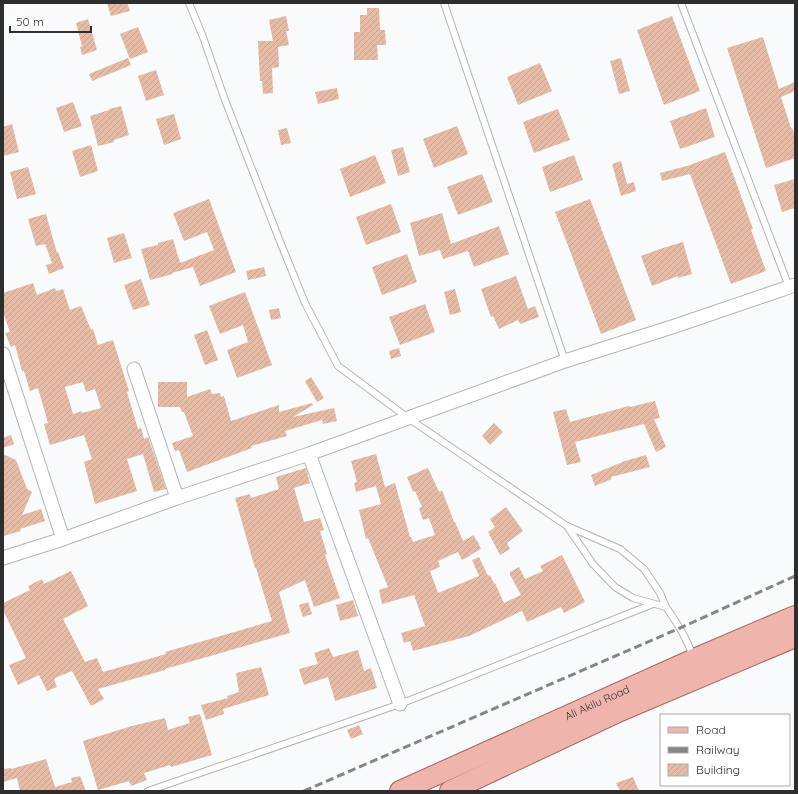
<svg xmlns="http://www.w3.org/2000/svg" width="798" height="794" font-family="Quicksand,sans-serif">
  <style>
    .building { fill: url(#building-hatch); fill-rule: evenodd }
    .lines { fill: none; stroke-linecap: round; stroke-linejoin: round }
    .lane-casing { stroke: #b3b4b5; stroke-width: 8 }
    .street-casing { stroke: #b3b4b5; stroke-width: 15 }
    .primary-casing { stroke: #a4655d; stroke-width: 22 }
    .lane { stroke: #fff; stroke-width: 6 }
    .street { stroke: #fff; stroke-width: 13 }
    .primary { stroke: #efb5ad; stroke-width: 20 }
    .rail { stroke: #868687; stroke-width: 3; stroke-dasharray: 8 4; stroke-linecap: butt }
    .labels { text-anchor: middle; dominant-baseline: central; stroke-width: 3; stroke-linejoin: round; paint-order: stroke }
    .street-label { font-size: 11px; fill: #2e2e2e; stroke: #fff }
  </style>
  <defs>
    <pattern id="building-hatch" width="6" height="6" patternUnits="userSpaceOnUse"><rect width="6" height="6" fill="#e6bca7"/><path d="M-1 1l2-2M0 6l6-6M5 7l2-2" fill="none" stroke="#c6a290"/></pattern>
  </defs>
  <rect width="100%" height="100%" fill="#f9fafb"/>
  <!-- building -->
  <path class="building" d="M107 3H127L130 11 111 16Z
    M367 8H379L380 30H385L386 45H377L378 60H354V32H360V15H367Z
    M286 16 289 31H286L289 45 278 47 279 67 272 68 273 93 263 94 262 81H260L258 41H273L269 20Z
    M672 16 700 91 664 105 637 30Z
    M88 19 97 50 82 55 80 47 82 46 76 23Z
    M138 27 148 52 130 59 120 34Z
    M763 37 779 89 795 82V91L781 97 791 128H792L795 135V158L766 168 727 48Z
    M128 58 131 65 92 81 89 74Z
    M621 58 630 91 619 94 610 61Z
    M540 63 552 91 518 105 507 77Z
    M156 70 164 95 146 101 138 76Z
    M337 88 339 99 318 104 315 92Z
    M73 102 82 126 64 132 56 108Z
    M121 106 129 135 114 140V142L98 146 90 116 109 110V109Z
    M706 108 715 137 680 149 670 121Z
    M558 109 570 140 534 153 523 122Z
    M174 114 181 139 164 145 156 119Z
    M12 124 19 152 3 156V127Z
    M457 126 468 154 434 168 423 139Z
    M287 128 291 143 281 145 278 130Z
    M91 145 98 171 80 177 72 151Z
    M403 147 410 172 398 176 391 150Z
    M725 152 753 229 751 230 766 271 731 284 690 174 662 181 660 173 687 166Z
    M375 155 386 183 350 197 340 169Z
    M574 155 583 180 550 192 542 167Z
    M621 161 627 184 634 182 636 191 621 196 612 164Z
    M28 167 36 194 17 199 10 172Z
    M482 174 493 202 458 215 447 187Z
    M795 179V208L782 212 774 185Z
    M209 199 236 272 200 286 193 267 172 273 173 274 150 280 141 249 158 245V243L173 239 180 263 214 250 207 232 184 241 173 213Z
    M590 199 636 320 601 334 567 243 555 212Z
    M391 204 401 232 366 245 356 217Z
    M442 213 451 244 499 226 509 254 474 267 468 251 443 259 440 250 419 256 410 223Z
    M46 214 57 253 58 252 64 268 49 274 46 265 52 263 45 244 36 246 28 219Z
    M124 233 132 258 114 263 107 238Z
    M683 242 692 274 678 278V276L652 286 641 256 663 248Z
    M407 254 417 282 382 295 372 267Z
    M264 267 266 276 248 280 246 271Z
    M516 276 528 309 535 306 539 317 520 324 518 320 499 329 493 316 491 317 481 289Z
    M141 279 150 305 133 310 124 285Z
    M33 283 37 295 55 288 56 291 63 289 70 310 81 306 91 330 93 329 98 345 113 340 129 391 127 392 138 429 141 428 144 439 148 437 166 489 154 492 143 454 127 459 137 491 95 504 84 462 92 459 84 435 50 445 44 424 48 423 38 388 30 391 24 371H22L15 345 11 347 5 333 10 332 3 312V293ZM83 382 86 392 95 389 101 408 82 413V411L73 414 65 387Z
    M455 289 461 312 450 315 444 292Z
    M245 292 272 365 237 378 227 350 248 342 243 325 220 334 209 306Z
    M425 304 435 332 400 345 389 317Z
    M279 308 281 318 271 320 269 310Z
    M207 330 218 360 205 365 194 335Z
    M399 348 401 356 391 359 389 351Z
    M311 377 324 398 317 402 305 381Z
    M158 382H187V397L210 389 212 394 220 393 221 397 224 396 231 421 279 405V412L312 403 313 405 293 417 334 408 337 421 323 424 322 420 285 431 287 436 251 446 252 448 187 472 179 450 175 451 172 443 193 436 184 412H182L180 407H158Z
    M655 401 660 418 654 419 666 447 656 452 644 424 575 442 581 462 567 465 553 412 566 409 570 422 629 406 630 407Z
    M494 423 503 432 490 445 482 436Z
    M11 435 14 444 3 448V438Z
    M3 454 16 460 27 489 32 492 22 515 41 509 45 521 20 529 21 531 3 536Z
    M376 454 385 487 395 483 410 537H411L413 542 435 535 429 518 423 520 419 508 422 507 415 491 413 492 407 477 428 468 439 492 442 490 454 522H455L463 541 474 535 476 540H477L481 549 470 555V556L462 560 458 552 438 561 440 567 430 571 438 593 479 576 472 560 479 557 488 576 490 575 494 584 495 583 504 603 521 595 510 575V572L519 567 525 579 543 571 540 566 562 555 585 602 564 613 561 607 527 622 522 611 469 636 413 651 410 641 404 643 401 633 425 626 414 595 382 604 379 590 388 587 368 538 366 539 359 510 381 504 376 486 356 492 354 483 357 482 351 461Z
    M646 455 650 467 611 477 612 479 595 486 591 475 625 461Z
    M306 468 310 483 294 488 304 522 320 518 324 530 320 531 327 554 325 555 340 598 314 607 305 580 279 592 290 633 165 669V670L98 689 104 699 91 706 72 671 55 678V679H54L57 687 47 691 39 675 18 685 9 665 26 658 3 610V603L30 590 28 586 42 579 44 584 71 571 88 606 63 619 85 662 97 658 103 672 166 654 165 652 272 621 256 568H255L235 498 250 494 251 498 279 489 276 477Z
    M506 507 523 531 507 543 510 549 500 555 488 532 495 527 490 519Z
    M353 600 358 616 340 621 336 605Z
    M308 602 312 614 303 617 299 605Z
    M329 648 333 657 358 650 364 671 371 668 377 688 335 701 328 677 304 685 299 669 318 664 314 653Z
    M261 667 269 695 223 709 224 714 206 720 201 705 228 698 227 696 239 692 236 673Z
    M200 714 212 755 171 767 170 765 144 773 147 780 131 786 129 781 98 790 83 741 132 726 165 718 168 730 190 723 188 717Z
    M359 725 363 734 351 739 347 730Z
    M46 759 55 787 72 782 71 778 80 776 86 791H20L17 778 3 782V769L11 768V769Z
    M633 777 639 791H620L616 783Z"/>
  <g class="lines">
    <defs>
      <path id="lane" d="M189 3 203 37 225 100 279 239 305 303 338 366 408 418 567 526 620 549 644 569 660 593 666 607
        M444 3 565 361
        M681 3 789 287
        M567 526 593 564 615 587 633 598 666 607C677 623 687 638 693 657
        M148 791 400 704 653 604"/>
      <path id="street" d="M3 354 63 539
        M134 369 177 498
        M309 454 400 704
        M3 558 63 539 177 498 309 454 565 361 675 326 795 285"/>
      <g id="primary">
        <path id="s1" d="M400 791 694 659 795 616"/>
        <path d="M450 791 620 711 795 637"/>
      </g>
    </defs>
    <!-- lane casing -->
    <use href="#lane" class="lane-casing"/>
    <!-- street casing -->
    <use href="#street" class="street-casing"/>
    <!-- primary casing -->
    <use href="#primary" class="primary-casing"/>
    <!-- lane -->
    <use href="#lane" class="lane"/>
    <!-- street -->
    <use href="#street" class="street"/>
    <!-- primary -->
    <use href="#primary" class="primary"/>
    <!-- rail -->
    <path class="rail" d="M304 791 680 628 795 576"/>
  </g>
  <g class="labels">
    <!-- street labels -->
    <g class="street-label">
      <text stroke="none"><textPath href="#s1" startOffset="216">Ali Akilu Road</textPath></text>
    </g>
  </g>
  <!-- border -->
  <rect width="798" height="794" fill="none" stroke="#2e2e2e" stroke-width="8"/>
  <!-- legend -->
  <rect x="660" y="714" width="130" height="72" fill="#ffffff" stroke="#ababab"/>
  <rect x="668" y="727" width="20" height="6" fill="#efb5ad" stroke="#ababab"/>
  <text x="696" y="734" font-size="12" fill="#2e2e2e">Road</text>
  <rect x="668" y="747" width="20" height="6" fill="#868687" stroke="#ababab"/>
  <text x="696" y="754" font-size="12" fill="#2e2e2e">Railway</text>
  <rect x="668" y="764" width="20" height="12" fill="url(#building-hatch)" stroke="#ababab"/>
  <text x="696" y="774" font-size="12" fill="#2e2e2e">Building</text>
  <!-- scale -->
  <path d="M10 26v6h81v-6" fill="none" stroke="#2e2e2e" stroke-width="2"/>
  <text x="16" y="26" font-size="12" fill="#2e2e2e" stroke="#ffffff" stroke-width="3" paint-order="stroke">50 m</text>
</svg>
